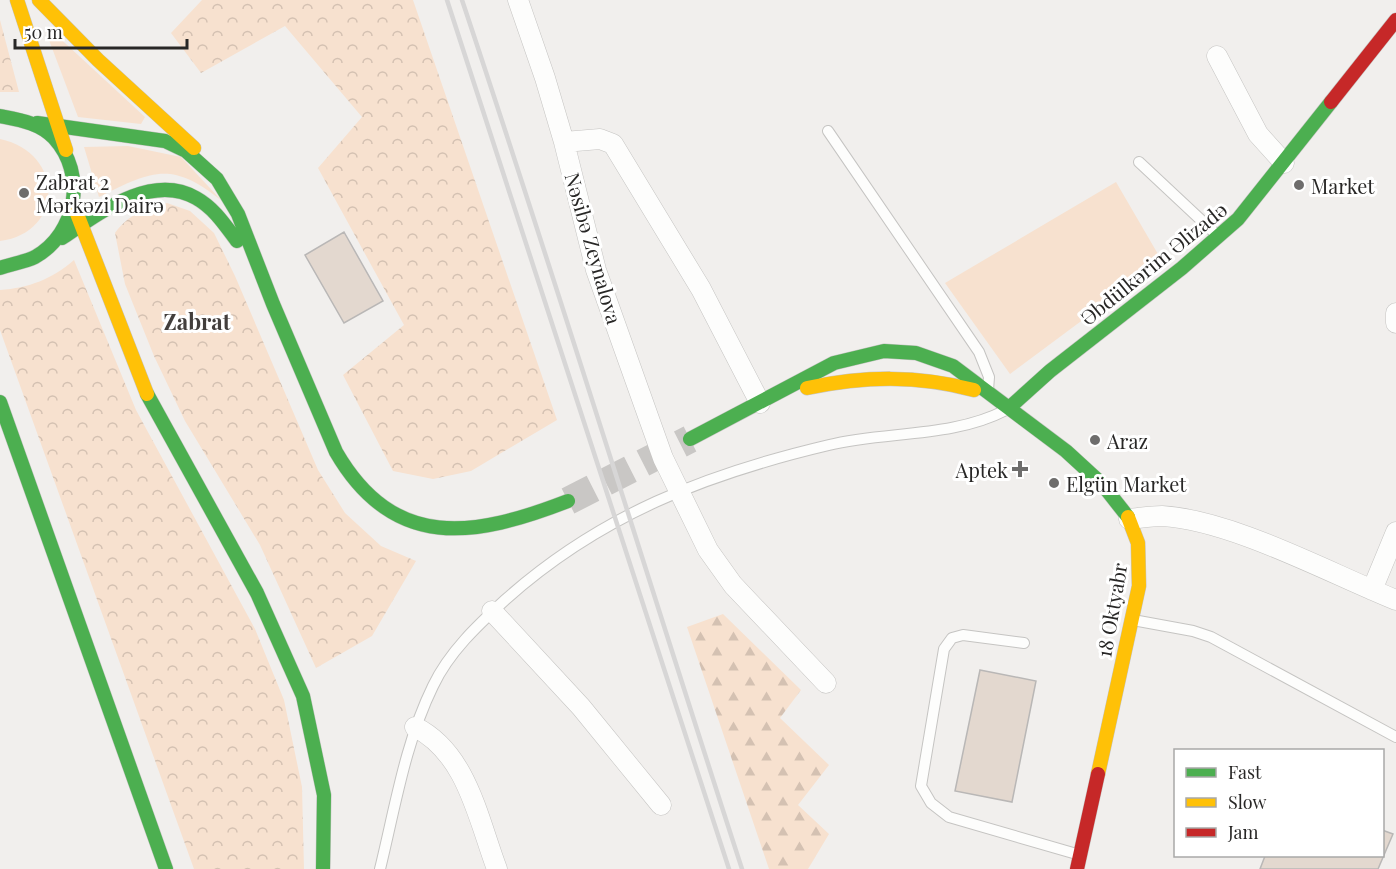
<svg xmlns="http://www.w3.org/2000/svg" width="1396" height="869" font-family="'Playfair Display',serif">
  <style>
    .grass { fill: #f7e1cf }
    .forest { fill: url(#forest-firs) }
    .park { fill: url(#park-crowns) }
    .building { fill: #e3d8cf; stroke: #b9b7b6; stroke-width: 1.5 }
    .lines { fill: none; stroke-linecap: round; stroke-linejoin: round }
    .secondary-tunnel { stroke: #c9c7c5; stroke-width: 28; stroke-dasharray: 28 14; stroke-linecap: butt }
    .lane-casing { stroke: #c5c4c2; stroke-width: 12 }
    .street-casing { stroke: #c5c4c2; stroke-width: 21 }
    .fast-casing { stroke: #c5c4c2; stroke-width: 15 }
    .slow-casing { stroke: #c5c4c2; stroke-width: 15 }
    .jam-casing { stroke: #c5c4c2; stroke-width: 15 }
    .lane { stroke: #fdfdfc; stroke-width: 10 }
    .street { stroke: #fdfdfc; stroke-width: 20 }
    .fast { stroke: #4caf50; stroke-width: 14 }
    .slow { stroke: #ffc107; stroke-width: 14 }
    .jam { stroke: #c62828; stroke-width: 14 }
    .rail { stroke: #d7d6d6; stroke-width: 4.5 }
    .poi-dot { fill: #6e6d6c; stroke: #fff; stroke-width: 2 }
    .labels { text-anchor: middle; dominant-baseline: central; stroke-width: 6; stroke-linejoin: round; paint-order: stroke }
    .poi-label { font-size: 20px; fill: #282726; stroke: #fff; text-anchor: start }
    .street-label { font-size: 20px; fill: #282726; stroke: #fff }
    .quarter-label { font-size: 22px; font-weight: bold; fill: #423e3c; stroke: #fff }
  </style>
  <defs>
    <pattern id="forest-firs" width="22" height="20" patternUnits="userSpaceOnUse" patternTransform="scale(1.5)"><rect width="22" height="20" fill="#f7e1cf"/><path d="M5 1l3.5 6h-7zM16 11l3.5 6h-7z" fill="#d4c1b2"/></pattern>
    <pattern id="park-crowns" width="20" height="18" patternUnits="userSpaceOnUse" patternTransform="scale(1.5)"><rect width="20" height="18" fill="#f7e1cf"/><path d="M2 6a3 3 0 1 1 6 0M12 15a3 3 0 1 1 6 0" fill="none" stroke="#d4c1b2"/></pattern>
  </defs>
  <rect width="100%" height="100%" fill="#f1efed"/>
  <!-- grass -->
  <path class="grass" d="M52 31 145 117 141 124 78 117 46 32Z
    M0 139C65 153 64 233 0 241Z
    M128 146 181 157 222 201C171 160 152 171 99 197L84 147Z
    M1116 182 1162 261 1010 374 945 283Z"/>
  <!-- forest -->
  <path class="forest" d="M723 614 801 690 780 718 829 765 798 805 829 834 808 869H769L687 627Z"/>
  <!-- park -->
  <path class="park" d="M202 0H413L557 420 471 471 433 479 393 471 343 375 404 325 318 168 362 117 285 26 201 73 171 33Z
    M0 20 19 92H0Z
    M167 203 190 211 214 233 235 276 318 470 345 513 381 546 416 561 372 636 316 668 260 545 185 421 154 356 125 284 115 233C129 214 144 209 167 203Z
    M74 260 136 410 255 629 284 700 302 787 304 869H194L0 330V290C29 288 52 279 74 260Z"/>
  <!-- building -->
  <path class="building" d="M344 232 383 301 344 323 305 255Z
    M980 670 1036 681 1012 802 955 791Z
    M1382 830 1393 834 1378 869H1260L1265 856H1382Z"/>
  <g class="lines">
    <!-- secondary-tunnel -->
    <path class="secondary-tunnel" d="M568 501 690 439"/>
    <defs>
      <path id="lane" d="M828 131 979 352 989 377 988 390
        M1139 162 1217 235
        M1133 620 1193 631 1211 637 1396 737
        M1024 643 963 635 952 638 944 649 921 786 931 803 949 817 1080 855
        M380 869C395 808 405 743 433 686 449 652 478 625 505 600 600 515 706 474 829 445 886 431 952 438 1006 410"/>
      <path id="street" d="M518 0 545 78 564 142 596 270 663 458 708 550 733 585 826 683
        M1217 56 1258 134 1284 163
        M564 142 600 139 613 144 701 289 760 403
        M1396 313V323
        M1129 519C1140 518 1151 516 1162 516 1232 520 1329 573 1396 600
        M1372 590 1396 532
        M492 611 581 707 661 805
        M415 727C467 753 478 819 497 869"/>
      <path id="fast" d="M0 116C20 120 40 123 54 138 87 174 77 233 35 257 25 262 11 264 0 268
        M37 123 165 141 186 151 217 179 238 214 273 304 336 452C394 552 475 537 568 501
        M62 238C98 214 151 172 196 198 214 208 225 225 237 241
        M147 394 257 593 303 696 324 795 323 869
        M0 402 166 869
        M1009 408 1050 371 1182 268 1238 219 1331 102
        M690 439 834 363 884 351 916 353 953 366 1066 451 1102 484 1128 517"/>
      <path id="slow" d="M17 0 66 150
        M39 0 98 60 194 148
        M74 206 147 394
        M807 388C865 376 917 375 974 390
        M1098 774 1139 586 1138 543 1128 517"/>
      <path id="jam" d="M1331 102 1396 20
        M1077 869 1098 774"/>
    </defs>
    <!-- lane casing -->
    <use href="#lane" class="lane-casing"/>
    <!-- street casing -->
    <use href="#street" class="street-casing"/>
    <!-- fast casing -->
    <use href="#fast" class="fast-casing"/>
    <!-- slow casing -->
    <use href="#slow" class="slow-casing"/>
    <!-- jam casing -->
    <use href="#jam" class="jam-casing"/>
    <!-- lane -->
    <use href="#lane" class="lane"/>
    <!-- street -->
    <use href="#street" class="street"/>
    <!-- fast -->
    <use href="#fast" class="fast"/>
    <!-- slow -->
    <use href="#slow" class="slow"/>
    <!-- jam -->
    <use href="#jam" class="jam"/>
    <!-- rail -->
    <path class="rail" d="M447 0 729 869
      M462 0C559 289 648 580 742 869"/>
  </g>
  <!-- markers -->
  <g class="poi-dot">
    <circle cx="1299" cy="185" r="6"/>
    <circle cx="24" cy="193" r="6"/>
    <circle cx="1095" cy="440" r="6"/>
    <path d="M1017 460h6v6h6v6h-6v6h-6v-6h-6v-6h6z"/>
    <circle cx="1054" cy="483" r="6"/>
  </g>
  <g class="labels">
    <!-- poi labels -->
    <g class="poi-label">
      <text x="36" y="181">Zabrat 2<tspan x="36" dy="23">Mərkəzi Dairə</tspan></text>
      <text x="1311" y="185">Market</text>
      <text x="1107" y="440">Araz</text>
      <text x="1008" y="469" text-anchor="end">Aptek</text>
      <text x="1066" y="483">Elgün Market</text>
    </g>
    <!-- street labels -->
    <g class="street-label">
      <text transform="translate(594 248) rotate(74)">Nəsibə Zeynalova</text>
      <text transform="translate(1153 263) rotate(-39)">Əbdülkərim Əlizadə</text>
      <text transform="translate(1111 610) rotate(-80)">18 Oktyabr</text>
    </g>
    <!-- quarter labels -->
    <g class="quarter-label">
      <text x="197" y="321">Zabrat</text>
    </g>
  </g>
  <!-- legend -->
  <rect x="1174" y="749" width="210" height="108" fill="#ffffff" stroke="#a9a9a8" stroke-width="1.5"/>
  <rect x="1186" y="768" width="30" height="9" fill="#4caf50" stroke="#a9a9a8" stroke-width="1.5"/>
  <text x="1228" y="779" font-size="18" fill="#282726">Fast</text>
  <rect x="1186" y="798" width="30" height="9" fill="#ffc107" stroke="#a9a9a8" stroke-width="1.5"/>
  <text x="1228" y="809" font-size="18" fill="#282726">Slow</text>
  <rect x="1186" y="828" width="30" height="9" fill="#c62828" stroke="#a9a9a8" stroke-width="1.5"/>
  <text x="1228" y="839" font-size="18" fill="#282726">Jam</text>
  <!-- scale -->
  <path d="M15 39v9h172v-9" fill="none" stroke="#282726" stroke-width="3"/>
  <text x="24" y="39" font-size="18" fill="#282726" stroke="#ffffff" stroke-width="4.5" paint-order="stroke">50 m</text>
</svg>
